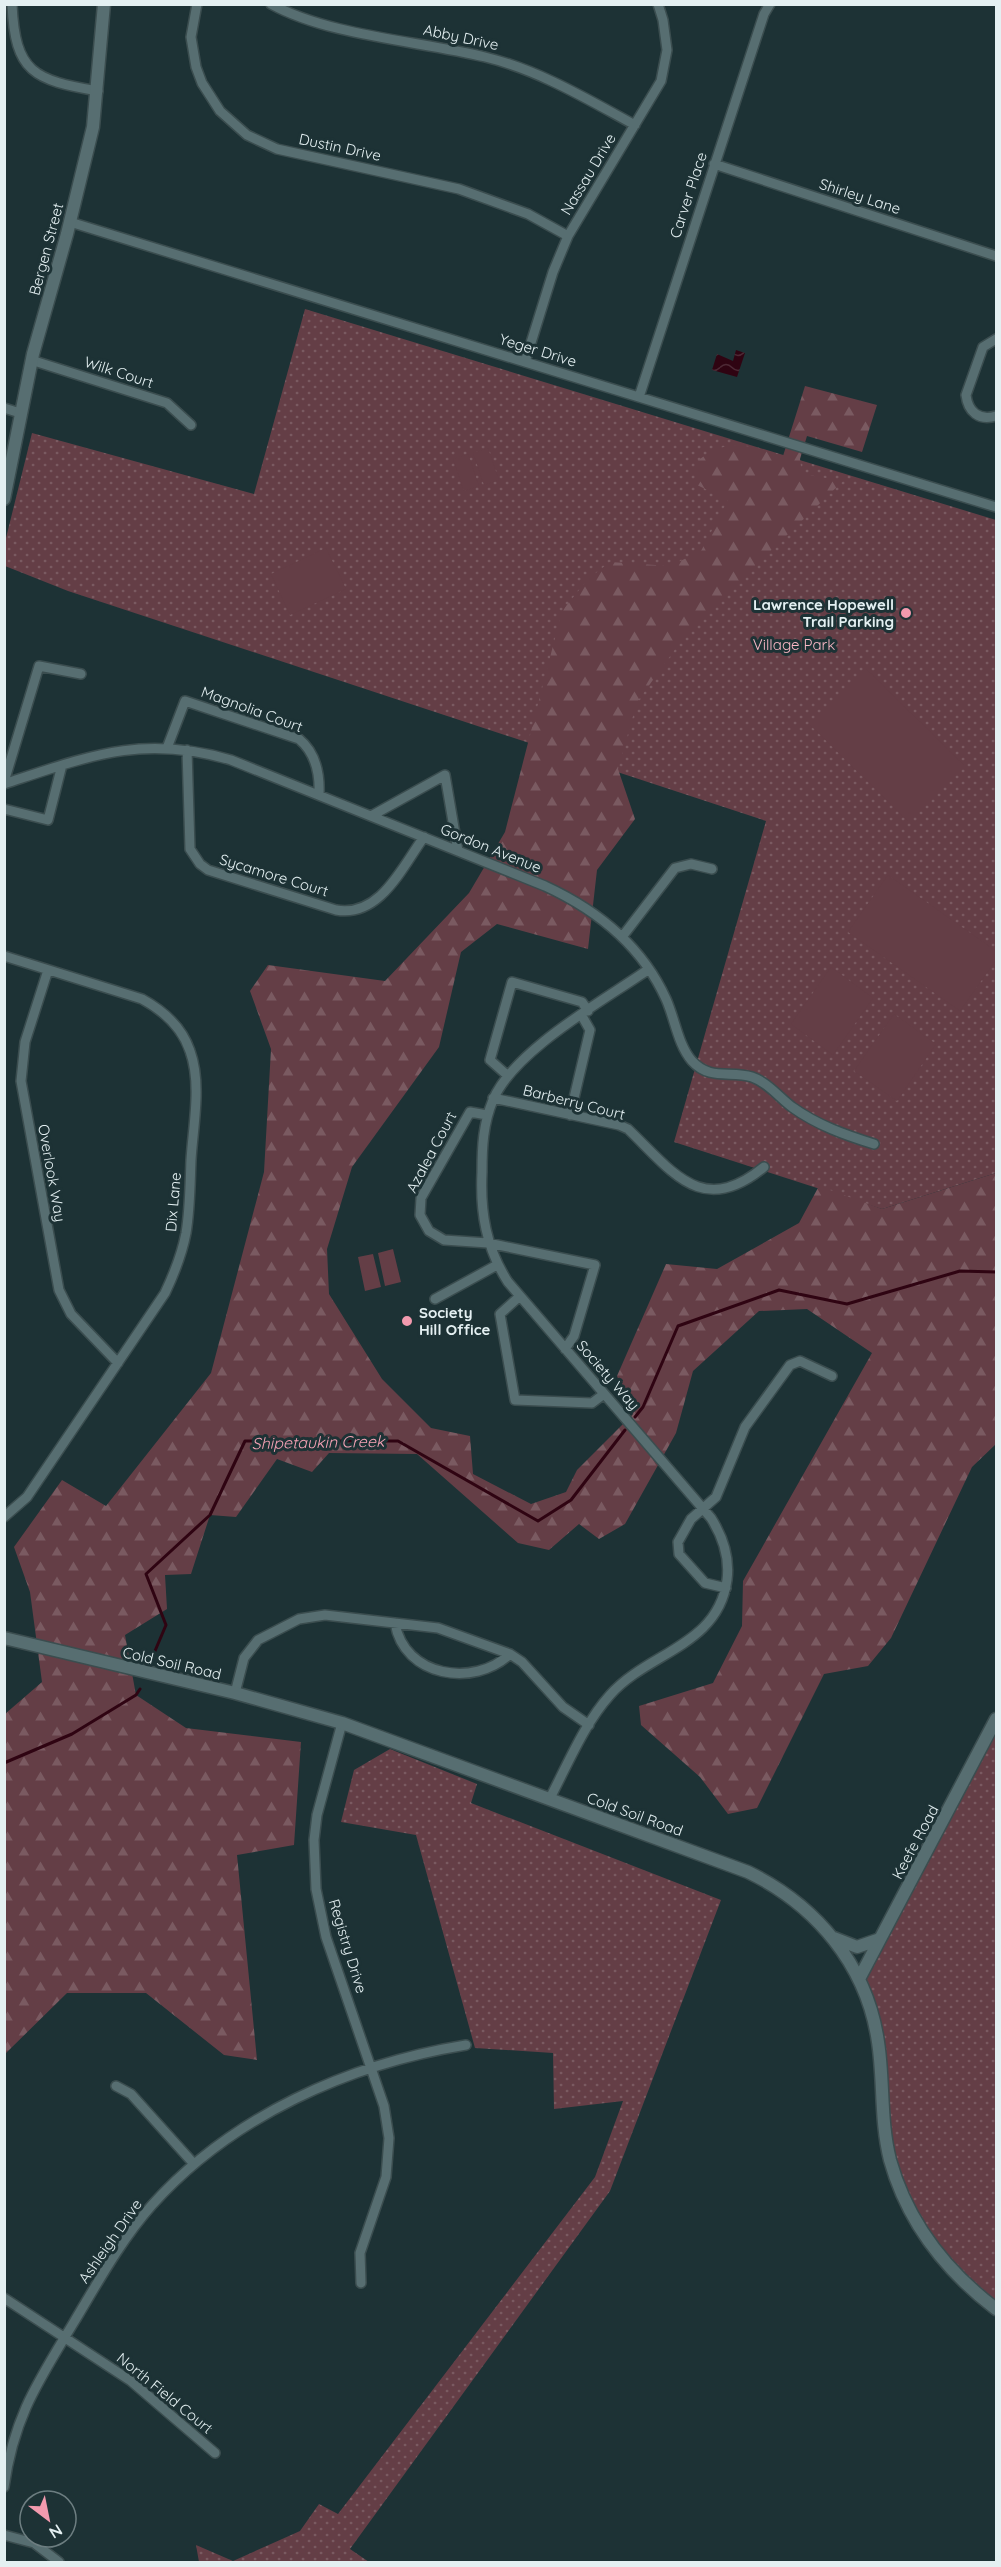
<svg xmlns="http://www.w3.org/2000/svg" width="1001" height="2567" font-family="Quicksand,sans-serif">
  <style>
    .grass { fill: url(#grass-dots) }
    .forest { fill: url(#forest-firs) }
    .garden { fill: #643e46 }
    .water { fill: url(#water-waves) }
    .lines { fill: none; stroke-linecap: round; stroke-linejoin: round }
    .stream { stroke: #2f0412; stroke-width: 3 }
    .minor-casing { stroke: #3b4d4f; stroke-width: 12 }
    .tertiary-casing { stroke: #3b4d4f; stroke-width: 15 }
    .minor { stroke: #576e71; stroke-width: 9 }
    .tertiary { stroke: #576e71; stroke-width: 12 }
    .poi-dot { fill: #f29aae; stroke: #1d3235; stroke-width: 2 }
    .labels { text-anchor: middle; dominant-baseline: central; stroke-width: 6; stroke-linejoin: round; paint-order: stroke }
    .street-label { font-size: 15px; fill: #e4f0f2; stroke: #1d3235 }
    .poi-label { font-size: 15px; font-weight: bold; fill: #e4f0f2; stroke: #1d3235; text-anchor: end }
    .park-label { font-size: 15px; fill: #fdb9c7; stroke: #1d3235 }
    .water-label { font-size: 16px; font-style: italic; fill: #f6a2b5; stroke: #1d3235 }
  </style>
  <defs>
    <pattern id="grass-dots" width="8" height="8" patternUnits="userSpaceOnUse" patternTransform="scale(1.5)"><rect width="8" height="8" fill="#643e46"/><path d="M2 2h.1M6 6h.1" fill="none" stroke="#7a5a61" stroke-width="1.8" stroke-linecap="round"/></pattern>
    <pattern id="forest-firs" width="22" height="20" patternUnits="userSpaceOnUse" patternTransform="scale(1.5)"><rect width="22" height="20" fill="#643e46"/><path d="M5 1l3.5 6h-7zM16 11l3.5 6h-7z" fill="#7a5a61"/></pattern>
    <pattern id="water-waves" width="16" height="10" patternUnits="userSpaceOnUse" patternTransform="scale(1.5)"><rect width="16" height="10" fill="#2f0412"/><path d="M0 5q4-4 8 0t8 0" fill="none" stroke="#4d2935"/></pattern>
  </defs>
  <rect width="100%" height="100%" fill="#1d3235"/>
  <!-- grass -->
  <path class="grass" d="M305 309 996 520V1173L882 1209 674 1142 766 821 68 591 5 566V542L32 433 254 494Z
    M996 1722V2309L961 2279 898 2182 880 2061 859 1979Z
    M390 1749 477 1784 471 1803 721 1900 610 2191 350 2549 369 2562H199L196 2545 233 2561 300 2531 319 2504 338 2514 595 2177 623 2101 554 2109 553 2053 475 2048 416 1835 341 1822 354 1770Z"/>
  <!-- forest -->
  <path class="forest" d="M805 386 877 405 862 452 807 436 800 459 802 474 843 481 689 630 637 702 618 769 635 819 597 870 588 949 497 924 461 952 439 1047 352 1167 327 1249 329 1294 382 1379 431 1428 470 1436 473 1474 531 1504 566 1492 577 1470 633 1414 617 1376 666 1264 717 1269 799 1223 819 1186 882 1209 996 1173V1444L972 1467 891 1638 868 1666 824 1674 757 1808 728 1814 700 1777 641 1725 639 1706 713 1683 742 1626 743 1581 872 1353 807 1309 759 1311 693 1371 676 1433 625 1524 599 1539 579 1524 549 1550 518 1543 417 1454 329 1453 312 1472 277 1459 236 1517 210 1515 191 1574 165 1575 167 1609 125 1635 136 1695 186 1728 301 1742 294 1845 237 1855 257 2060 224 2055 146 1993H67L5 2054V1714L42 1682 30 1592 14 1547 62 1480 106 1506 211 1373 264 1172 271 1049 250 991 268 965 385 981 469 893 505 832 562 611 588 579 610 562 670 566 701 551 728 500 697 485 695 463C727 436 747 445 783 456Z"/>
  <!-- garden -->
  <path class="garden" d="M488 448 499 480 484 485 473 453Z
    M468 454 479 486 464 491 453 459Z
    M326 548 346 589 290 615 271 574Z
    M866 669 964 765 908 821 810 725Z
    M888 875 996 951V960L960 1011 848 932Z
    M831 967 873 998 833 1055 791 1024Z
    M894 1014 936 1044 897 1101 854 1071Z
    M393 1249 401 1282 385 1286 378 1253Z
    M373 1254 381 1287 365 1291 358 1257Z"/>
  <!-- water -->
  <path class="water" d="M736 350 745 353 737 377 712 370 717 354 733 361Z"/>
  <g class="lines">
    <!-- stream -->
    <path class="stream" d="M635 1417 643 1407 678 1326 779 1290 847 1304 960 1271 996 1272
      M152 1658 166 1625 146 1574 210 1515 245 1441H398L538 1521 571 1500 625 1430
      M4 1763 72 1734 136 1695 140 1689"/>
    <defs>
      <path id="minor" d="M12 4C15 73 34 80 98 91
        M197 4 191 37 196 67 202 83 220 111 247 135 277 149 459 189 528 214 568 236
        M271 4C329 36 420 41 485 57 539 70 587 99 635 125
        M714 164 996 256
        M70 222 996 507
        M996 339 983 347 966 395C968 412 979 421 996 416
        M31 360 167 403 191 425
        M525 362 553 272 568 236 661 81 667 50 663 20 658 4
        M639 397 764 14 770 4
        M4 408 20 413
        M167 748 185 701 299 739C316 753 320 774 319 795
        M187 750 190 849 200 864 208 870 336 910C380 918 402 867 424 837
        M4 782 39 666 81 674
        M4 784C89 756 142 734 231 760L545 886C597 910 642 946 666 999 675 1019 678 1045 692 1061 710 1081 731 1070 752 1077 767 1082 779 1097 792 1107 817 1125 845 1135 874 1144
        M4 809 48 820 62 765
        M371 816 445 775 458 851
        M622 937 675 868 691 864 712 869
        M4 956 142 999C164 1011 182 1027 190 1051 202 1084 193 1126 191 1160 190 1184 190 1209 186 1233 182 1254 174 1274 165 1293L27 1497 4 1517
        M48 970 25 1042 21 1081 59 1290 71 1314 118 1363
        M507 1075 490 1060 512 982 582 1002 588 1011
        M493 1098 619 1125 628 1129C673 1172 702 1218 764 1167
        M487 1115 470 1112 421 1198 420 1215 429 1231 444 1240 488 1243 595 1265 574 1336 565 1349
        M570 1115 590 1030 582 1016
        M520 1296 500 1314 515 1400 592 1403 604 1394
        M435 1299 497 1265
        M726 1588 705 1583 679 1554 678 1542 691 1519 716 1497 745 1427 790 1365 800 1361 832 1376
        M395 1623C404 1677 474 1688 510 1654
        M235 1693 244 1658 258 1640 299 1619 325 1615 438 1628 510 1654 522 1662 563 1707 589 1725
        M342 1723 317 1815 314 1840 316 1889 326 1937 384 2106 389 2138 386 2177 360 2253 361 2283
        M550 1798C568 1764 584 1724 610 1695 648 1652 718 1646 727 1580 730 1557 723 1537 711 1518L508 1282C486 1248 480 1212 482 1172 482 1147 483 1124 493 1100 514 1050 603 1001 649 969
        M116 2086 131 2094 194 2164
        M4 2298 131 2381 215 2453
        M4 2487C14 2416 38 2382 74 2322 98 2282 121 2240 152 2205 232 2116 349 2064 466 2045
        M4 2535 34 2543 59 2562"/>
      <path id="tertiary" d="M4 499 33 354 67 234 93 127 104 4
        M4 1638 235 1693 342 1723 748 1872C816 1905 867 1965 878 2042 884 2081 880 2120 890 2160 907 2221 946 2271 996 2309
        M834 1938 857 1947 880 1939
        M859 1979 996 1719"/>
    </defs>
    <!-- minor casing -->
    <use href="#minor" class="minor-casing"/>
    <!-- tertiary casing -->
    <use href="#tertiary" class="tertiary-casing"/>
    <!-- minor -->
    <use href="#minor" class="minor"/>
    <!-- tertiary -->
    <use href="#tertiary" class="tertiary"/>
  </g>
  <!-- markers -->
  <g class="poi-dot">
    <circle cx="906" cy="613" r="6"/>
    <circle cx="407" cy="1321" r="6"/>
  </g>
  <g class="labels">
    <!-- street labels -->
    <g class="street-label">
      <text transform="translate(461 37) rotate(12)">Abby Drive</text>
      <text transform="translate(340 147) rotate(12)">Dustin Drive</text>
      <text transform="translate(588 174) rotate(-59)">Nassau Drive</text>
      <text transform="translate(688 195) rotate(-72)">Carver Place</text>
      <text transform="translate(860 196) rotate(18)">Shirley Lane</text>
      <text transform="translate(46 249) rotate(-75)">Bergen Street</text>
      <text transform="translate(538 350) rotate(17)">Yeger Drive</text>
      <text transform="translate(119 372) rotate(18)">Wilk Court</text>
      <text transform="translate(252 709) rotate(20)">Magnolia Court</text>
      <text transform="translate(491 848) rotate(22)">Gordon Avenue</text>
      <text transform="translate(274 875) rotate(17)">Sycamore Court</text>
      <text transform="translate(574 1102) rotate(14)">Barberry Court</text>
      <text transform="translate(431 1152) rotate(-62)">Azalea Court</text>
      <text transform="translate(52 1173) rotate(80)">Overlook Way</text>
      <text transform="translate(173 1202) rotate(-85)">Dix Lane</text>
      <text transform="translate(608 1375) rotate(49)">Society Way</text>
      <text transform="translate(172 1663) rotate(13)">Cold Soil Road</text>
      <text transform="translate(635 1814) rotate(20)">Cold Soil Road</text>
      <text transform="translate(915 1842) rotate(-62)">Keefe Road</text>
      <text transform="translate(348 1946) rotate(73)">Registry Drive</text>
      <text transform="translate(110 2241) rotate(-55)">Ashleigh Drive</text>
      <text transform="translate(165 2393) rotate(39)">North Field Court</text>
    </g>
    <!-- poi labels -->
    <g class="poi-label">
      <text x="894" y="604">Lawrence Hopewell<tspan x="894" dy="17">Trail Parking</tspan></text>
      <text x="419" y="1312" text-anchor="start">Society<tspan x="419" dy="17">Hill Office</tspan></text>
    </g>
    <!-- park labels -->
    <g class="park-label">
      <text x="794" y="644">Village Park</text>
    </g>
    <!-- water labels -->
    <g class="water-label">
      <text transform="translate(318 1442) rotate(-1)">Shipetaukin Creek</text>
    </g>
  </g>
  <!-- border -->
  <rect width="1001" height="2567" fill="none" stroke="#e4f0f2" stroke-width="12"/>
  <!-- north arrow -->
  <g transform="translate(48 2519) rotate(148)"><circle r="28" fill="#1d3235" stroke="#6d7e81" stroke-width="1.5"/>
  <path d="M0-4.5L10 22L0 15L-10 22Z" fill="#f29aae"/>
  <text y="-9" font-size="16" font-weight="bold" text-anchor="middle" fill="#e4f0f2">N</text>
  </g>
</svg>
